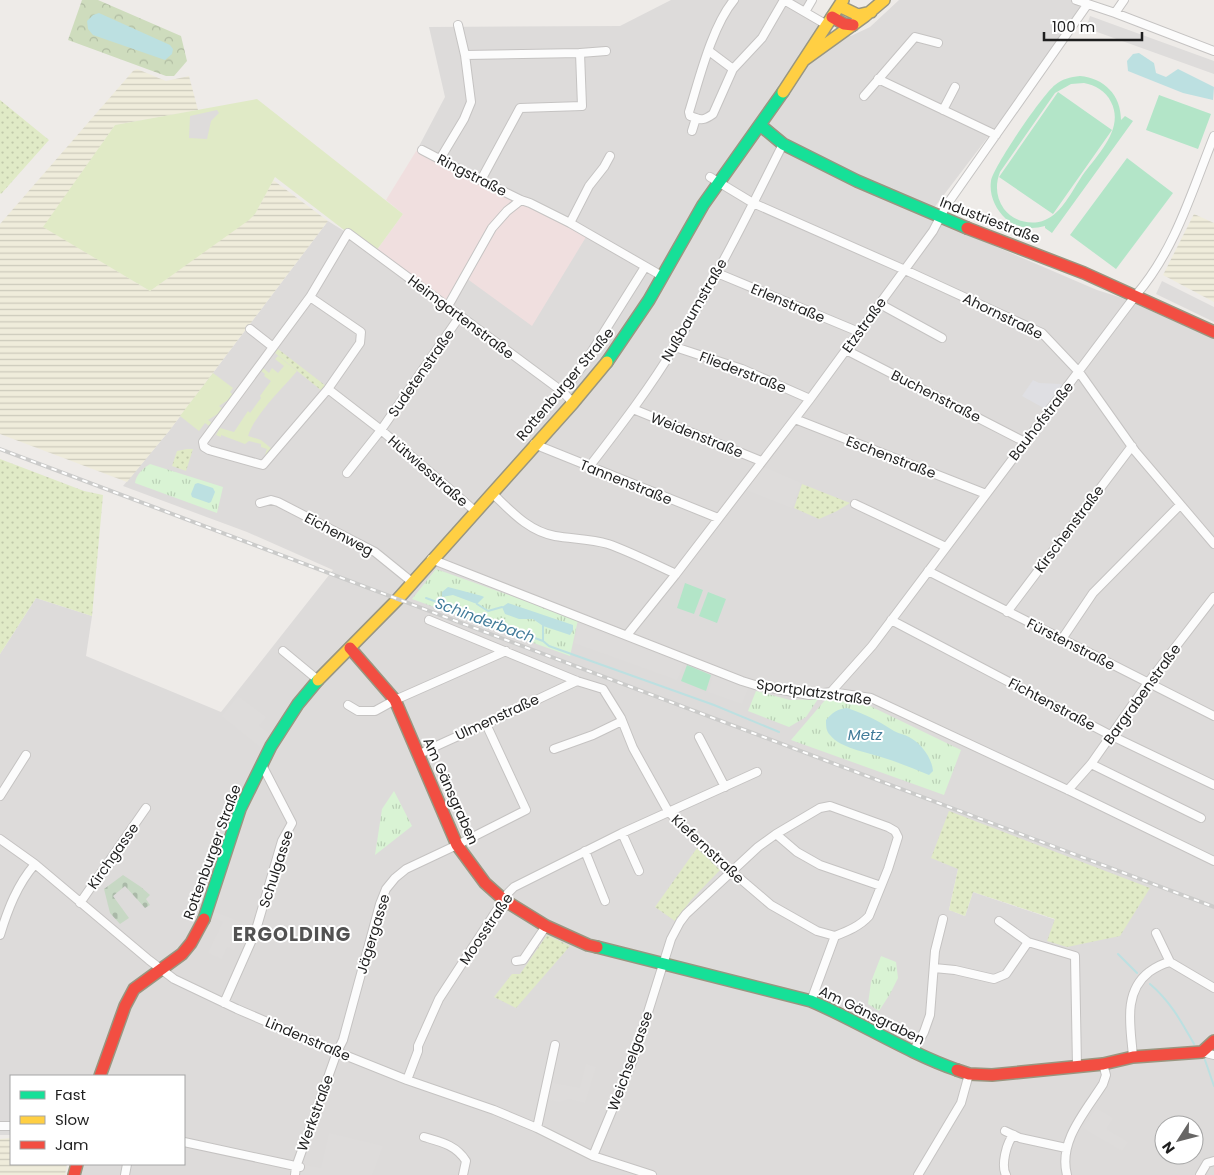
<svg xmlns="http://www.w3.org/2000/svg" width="1214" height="1175" font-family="Poppins,sans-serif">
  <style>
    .residential { fill: #dddbda; fill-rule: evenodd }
    .commercial { fill: #f0dfdf }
    .farmland { fill: url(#farmland-rules) }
    .grass { fill: url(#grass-dots) }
    .forest { fill: url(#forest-crowns) }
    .cemetery { fill: url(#cemetery-stones) }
    .park { fill: url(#park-tufts) }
    .garden { fill: #e0eac6 }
    .pitch { fill: #b3e5c8; fill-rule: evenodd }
    .parking { fill: #dedcdb }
    .plaza { fill: #dfdfe3 }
    .water { fill: #bce0e1 }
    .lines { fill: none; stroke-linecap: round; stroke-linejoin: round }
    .stream { stroke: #bce0e1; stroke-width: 2 }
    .street-casing { stroke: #c5c3c2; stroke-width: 10 }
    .fast-casing { stroke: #999680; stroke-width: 14 }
    .slow-casing { stroke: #999680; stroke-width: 14 }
    .jam-casing { stroke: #999680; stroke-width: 14 }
    .street { stroke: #fcfcfc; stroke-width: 8 }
    .fast { stroke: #16e098; stroke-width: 11 }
    .slow { stroke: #ffcf43; stroke-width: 11 }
    .jam { stroke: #f24e42; stroke-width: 11 }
    .rail-casing { stroke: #cbcbca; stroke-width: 4 }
    .rail { stroke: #fff; stroke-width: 2; stroke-dasharray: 5.5; stroke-linecap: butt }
    .labels { text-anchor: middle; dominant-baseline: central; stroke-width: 4; stroke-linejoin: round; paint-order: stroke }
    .street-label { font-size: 14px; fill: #1f1f1f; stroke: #fff }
    .water-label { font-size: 15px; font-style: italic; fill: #417b99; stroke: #fff }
    .district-label { font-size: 19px; font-weight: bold; letter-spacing: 1px; fill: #525252; stroke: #fff }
  </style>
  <defs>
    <pattern id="farmland-rules" width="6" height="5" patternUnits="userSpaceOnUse" patternTransform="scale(1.25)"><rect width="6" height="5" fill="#efecdb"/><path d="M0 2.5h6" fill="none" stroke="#cccabc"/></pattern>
    <pattern id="grass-dots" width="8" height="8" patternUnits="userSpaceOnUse" patternTransform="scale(1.25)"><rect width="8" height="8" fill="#e0eac6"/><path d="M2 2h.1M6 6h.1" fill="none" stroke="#c0c8aa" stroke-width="1.8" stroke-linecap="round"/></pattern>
    <pattern id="forest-crowns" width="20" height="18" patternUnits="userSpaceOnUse" patternTransform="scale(1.25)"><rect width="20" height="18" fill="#cedcbd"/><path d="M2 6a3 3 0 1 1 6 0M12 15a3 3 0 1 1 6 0" fill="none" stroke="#b0bca2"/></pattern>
    <pattern id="cemetery-stones" width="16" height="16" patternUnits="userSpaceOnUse" patternTransform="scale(1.25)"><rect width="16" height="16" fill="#c7d8c4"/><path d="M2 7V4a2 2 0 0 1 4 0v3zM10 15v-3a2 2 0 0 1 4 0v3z" fill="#aab9a8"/></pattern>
    <pattern id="park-tufts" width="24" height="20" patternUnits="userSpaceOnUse" patternTransform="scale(1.25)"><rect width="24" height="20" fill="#d9f3d4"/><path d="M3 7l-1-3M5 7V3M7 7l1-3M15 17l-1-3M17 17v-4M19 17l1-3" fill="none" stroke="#bad0b6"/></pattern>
  </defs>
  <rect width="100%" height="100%" fill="#eeebe8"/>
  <!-- residential -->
  <path class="residential" d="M671 0H811L805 12 832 33 851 36 870 27 899 0H1076L1087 5 1045 62 927 217 1097 290 1122 298 1214 339V1175H67L70 1164H184V1076H11V1135H0V654L36 598 92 616 86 656 221 712 333 570 247 532 123 486 169 431 328 221 376 251 446 301 466 277 585 238 509 195 467 175 418 148 445 97 429 27 620 26ZM958 869 1120 936 1056 920 973 892 965 916 949 910ZM1164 1125H1194V1155H1164Z"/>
  <!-- commercial -->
  <path class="commercial" d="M418 148 586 237 532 326 466 278 446 301 376 251 403 214 386 200Z"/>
  <!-- farmland -->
  <path class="farmland" d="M137 69 166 81 189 76 198 110 115 125 44 227 150 291 255 214 273 180 328 221 169 431 127 482 0 434V224L133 71Z
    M1194 214 1214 223V302L1163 275Z
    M11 1138V1164H67L65 1175H0V1139Z"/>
  <!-- grass -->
  <path class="grass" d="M0 100 49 140 1 194 0 193Z
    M278 349 326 386 322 391 275 353Z
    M187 449H193L186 471 172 466 177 451Z
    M0 459 84 491 103 495 92 616 36 598 0 654Z
    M802 484 850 503 837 511 819 519 794 508Z
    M949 811 1150 888 1120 936 1067 947 1047 941 1055 919 973 892 965 916 949 910 958 869 931 858Z
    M697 848 720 870 691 900 675 921 655 907Z
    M547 935 570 946 516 1008 494 997 512 974H520Z"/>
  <!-- forest -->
  <path class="forest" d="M82 0H98L181 36 187 61 174 76H166L68 40Z"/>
  <!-- cemetery -->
  <path class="cemetery" d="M123 875 141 887 150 895 146 899 150 905 145 908 125 886 113 896 129 918 120 924 110 913 104 889Z"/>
  <!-- park -->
  <path class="park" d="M150 464 223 487 217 513 135 483C136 475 143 468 150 464Z
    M436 569 578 620 570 656 412 599Z
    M756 691 790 700 818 699 806 717 789 727 748 711Z
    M826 699 870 706 961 750 944 795 791 740Z
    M394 791 412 826 375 855 382 809Z
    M881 956 896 962 898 978 890 994 879 1011 868 1004 871 982Z"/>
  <!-- garden -->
  <path class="garden" d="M257 99 403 214 376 251 348 233 275 177 255 214 249 220 150 291 43 227 115 125Z
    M278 356 297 371C282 389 255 414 248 436L261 440 272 449 267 456 265 455 267 449 261 447V444L249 441 245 444 221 435V437L216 435 220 428 234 432 248 411 250 413 261 398 260 396 271 381 264 376 265 374 261 371 263 368 269 373 272 368 278 373 284 366 275 359Z
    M213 373 233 388 230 392 234 396 219 406 224 410 208 420 213 424 211 427 205 423 199 431 180 416Z"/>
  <!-- pitch -->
  <path class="pitch" d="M1080 76C1104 78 1121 95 1121 120L1125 116 1133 121 1052 233 1045 228V226C1031 230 1017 228 1006 219 995 209 989 195 991 181 993 167 1043 94 1055 85 1062 79 1070 77 1080 76ZM1084 83C1095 85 1106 91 1111 102 1125 129 1097 155 1082 176 1072 191 1062 213 1045 220 1031 226 1013 221 1004 209 996 198 995 185 1000 172L1055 93 1071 84Z
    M1058 92 1112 130 1053 214 999 177Z
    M1159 95 1211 114 1198 149 1146 130Z
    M1127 158 1173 193 1116 269 1070 235Z
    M685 583 703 590 694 614 677 608Z
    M708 592 726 599 717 623 699 616Z
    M687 665 711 675 706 691 681 681Z"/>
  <!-- parking -->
  <path class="parking" d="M1090 16 1214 61V74L1086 28Z
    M217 110 219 113 211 121 207 139 189 138 190 116Z
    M1162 281 1214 307V322L1156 294Z
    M762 466 801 483 792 508 744 489Z
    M579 624 684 664 677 680 574 643Z
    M714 674 749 686 742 704 708 692Z
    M238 696 266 717 259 726 270 734 260 747 222 716Z
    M215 912 246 924 234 950 227 947 222 959 208 953 223 922 213 917Z
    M586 1064 596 1067 585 1103 569 1099 560 1102 544 1099 547 1082 580 1088Z
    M1096 1108 1113 1118 1106 1129 1128 1142 1122 1151 1083 1128Z
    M329 1133 383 1146 372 1175H299L300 1164 321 1168Z"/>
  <!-- plaza -->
  <path class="plaza" d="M1033 380 1039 383 1061 384 1065 388 1049 411 1022 396Z"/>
  <!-- water -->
  <path class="water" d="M99 13 170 45 173 49 172 54 165 60 93 35 88 29 87 21 93 15Z
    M1139 53 1154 63 1156 73 1166 77 1178 69 1214 87 1213 100 1183 93 1128 71 1127 61 1133 54Z
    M198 483 213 488 215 492 211 502 209 503 192 497 191 494 195 484Z
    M448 587 482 596 484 597 477 604 453 595 442 597V592Z
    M508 603 573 625V630L570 635 543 626 533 619H519L505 614 502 607Z
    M847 708C867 715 877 720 894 731 899 734 904 734 909 737 921 743 932 758 933 771L929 775C913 768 897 762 881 757 866 752 840 748 830 735 826 731 826 726 826 720 833 712 837 709 847 708Z"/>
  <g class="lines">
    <!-- stream -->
    <path class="stream" d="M426 598 543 641
      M477 604 488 611 502 607
      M543 626V641L549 646 714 705 779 732
      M1118 954 1137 973
      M1150 984C1170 1001 1181 1021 1194 1044
      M1205 1060 1214 1086"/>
    <defs>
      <path id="street" d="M784 0 827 25
        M1076 0 1115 13 1214 51
        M805 12 812 0
        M1115 13 1124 0
        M458 25 465 55
        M709 51 733 69
        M580 53 606 51
        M878 79 996 135
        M864 96 915 37 938 43
        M943 110 955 87
        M696 118C703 121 707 118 713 114L733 69 762 38 784 0
        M692 131 696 118 690 116 689 112C699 80 712 26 734 0
        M422 150 468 174 521 200 530 203 570 223 662 276
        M440 159 464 119 471 102 465 55 580 53 582 106 520 108 481 180
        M710 177 753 203 905 270 1042 333 1079 372 1135 451 1214 544
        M570 223 589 186 604 167 610 156
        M717 273 859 332
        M310 297 361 332 360 343 328 389 381 430 475 511
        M880 304 942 338
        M448 306 492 228 507 211 521 200
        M250 329 273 347
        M675 347 742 369 810 399
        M846 350 1025 442
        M328 389 263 465 209 450 204 447 203 442 310 297 348 233 563 392 573 403
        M563 392 584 364 645 267
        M633 409 761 461
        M795 419 986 494
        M534 444 718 518
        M589 467C619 428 650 388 675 346 715 280 749 212 783 144
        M347 473 381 430 460 316
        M492 493C511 511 528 531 555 536 573 539 591 539 608 544 631 552 654 564 676 574
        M260 503 271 500 278 502 375 552 412 582
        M855 504 946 547
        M431 559 742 681 755 685 809 695 831 692 871 698 1068 790 1214 861
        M928 571 1214 716
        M1007 612 1132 446
        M429 620 577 681 603 689 621 718 633 748 668 811 703 847 771 905 817 931 835 936
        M891 620 1112 736 1214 785
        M627 635 676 574 810 399 933 231 946 206 1087 5
        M1062 639 1093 593 1180 505
        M283 651 318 680
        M831 692 872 646 1136 295C1175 250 1192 191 1214 136
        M348 705 358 711H375L395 700 506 651
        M699 737 725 787
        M554 749 593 735 622 721
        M418 755C441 743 463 734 486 724 516 710 546 695 577 681
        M1091 764 1201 818
        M1068 790 1091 764 1147 684 1214 597
        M0 796 26 755
        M622 833 639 871
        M776 834 797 852 820 865 881 886
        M0 839 35 864 149 960 174 979 237 1009 337 1052 407 1080 494 1110 537 1128 593 1156 652 1175
        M585 851 605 901
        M80 903 146 808
        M1156 933 1170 962
        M0 935C8 909 17 885 35 864
        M1028 942 1075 956 1077 1067
        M516 961 523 960 546 926
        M934 968 955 970 994 979 1006 974 1028 942 999 921
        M224 1003 255 933 282 841 292 823 262 765
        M913 1052 924 1032 930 1015 935 951 943 919
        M1202 1052 1214 1055
        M1133 1057C1131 1028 1122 993 1149 972 1156 967 1161 964 1170 962L1214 988
        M407 1080 418 1051V1046L439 999 508 893 514 887 622 833 757 772
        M0 1126H11
        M537 1128 555 1045
        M1005 1131 1020 1138 1066 1148
        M424 1137C441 1142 456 1145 466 1161L463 1175
        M184 1142 300 1167
        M593 1156 633 1060 671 939 680 922 686 914 758 847 776 834 820 808 830 806 888 827 895 831 898 837 888 869 869 916C860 926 848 931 835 936L811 1001
        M125 1175 127 1164
        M295 1175 296 1167 337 1052 343 1040 380 904 386 889 395 878 406 869 457 845 526 810 486 724
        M918 1175 961 1103 969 1074
        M1006 1175C1001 1166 1006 1142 1014 1135
        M1067 1175C1058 1141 1086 1111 1103 1084L1106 1075 1103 1064
        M1200 1175 1207 1163 1214 1161"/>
      <path id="fast" d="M760 125 783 144 857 181 967 228
        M607 362 649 300 703 205 783 92
        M204 919 240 809 271 746 298 704 318 680
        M597 947 811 1001C860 1022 906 1052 957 1070"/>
      <path id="slow" d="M839 6 858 15 871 12
        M804 60 865 16 884 0
        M783 92 843 0
        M318 680 397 600 573 403 607 362"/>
      <path id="jam" d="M832 17 844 24 853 25
        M967 228 1084 273 1214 332
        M350 648 395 700 457 845 485 883 504 900 546 926 588 945 597 947
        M957 1070 969 1074 992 1075 1103 1064 1133 1057 1202 1052 1214 1041
        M100 1076 125 1006 134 989 182 954 191 943 204 919
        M74 1175 77 1164"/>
    </defs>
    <!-- street casing -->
    <use href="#street" class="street-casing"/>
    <!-- fast casing -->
    <use href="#fast" class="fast-casing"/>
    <!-- slow casing -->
    <use href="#slow" class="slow-casing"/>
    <!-- jam casing -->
    <use href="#jam" class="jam-casing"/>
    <!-- street -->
    <use href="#street" class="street"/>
    <!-- fast -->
    <use href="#fast" class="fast"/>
    <!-- slow -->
    <use href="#slow" class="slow"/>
    <!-- jam -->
    <use href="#jam" class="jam"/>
    <defs>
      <path id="rail" d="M0 449 1214 907"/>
    </defs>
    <!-- rail casing -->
    <use href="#rail" class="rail-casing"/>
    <!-- rail -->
    <use href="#rail" class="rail"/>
  </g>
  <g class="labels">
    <!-- street labels -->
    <g class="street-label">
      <text transform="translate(472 175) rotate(27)">Ringstraße</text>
      <text transform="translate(990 220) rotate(21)">Industriestraße</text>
      <text transform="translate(788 303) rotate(23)">Erlenstraße</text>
      <text transform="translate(694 310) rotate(-60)">Nußbaumstraße</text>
      <text transform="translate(1003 316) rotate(26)">Ahornstraße</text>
      <text transform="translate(461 317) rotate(37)">Heimgartenstraße</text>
      <text transform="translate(864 325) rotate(-54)">Etzstraße</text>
      <text transform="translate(743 372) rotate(21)">Fliederstraße</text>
      <text transform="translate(421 373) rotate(-55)">Sudetenstraße</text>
      <text transform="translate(565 384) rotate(-50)">Rottenburger Straße</text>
      <text transform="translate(936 396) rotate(27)">Buchenstraße</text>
      <text transform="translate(1041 421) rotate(-52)">Bauhofstraße</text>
      <text transform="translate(697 435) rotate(22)">Weidenstraße</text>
      <text transform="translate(891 457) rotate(21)">Eschenstraße</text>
      <text transform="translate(428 471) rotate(41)">Hütwiesstraße</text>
      <text transform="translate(626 482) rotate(22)">Tannenstraße</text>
      <text transform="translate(1069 529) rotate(-53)">Kirschenstraße</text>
      <text transform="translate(339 534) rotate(28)">Eichenweg</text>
      <text transform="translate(1071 644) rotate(27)">Fürstenstraße</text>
      <text transform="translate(814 692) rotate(8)">Sportplatzstraße</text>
      <text transform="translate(1142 694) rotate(-54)">Bargrabenstraße</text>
      <text transform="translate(1052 704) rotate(28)">Fichtenstraße</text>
      <text transform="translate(497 717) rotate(-25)">Ulmenstraße</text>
      <text transform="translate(451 791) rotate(66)">Am Gänsgraben</text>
      <text transform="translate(708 849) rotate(43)">Kiefernstraße</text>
      <text transform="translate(212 852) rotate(-70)">Rottenburger Straße</text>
      <text transform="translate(113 856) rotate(-55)">Kirchgasse</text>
      <text transform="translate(276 869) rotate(-72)">Schulgasse</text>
      <text transform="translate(486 929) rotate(-56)">Moosstraße</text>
      <text transform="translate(373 934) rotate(-73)">Jägergasse</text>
      <text transform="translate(872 1015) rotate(26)">Am Gänsgraben</text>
      <text transform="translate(308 1039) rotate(23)">Lindenstraße</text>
      <text transform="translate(630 1061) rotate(-70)">Weichselgasse</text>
      <text transform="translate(315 1113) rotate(-70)">Werkstraße</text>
    </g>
    <!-- water labels -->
    <g class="water-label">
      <text transform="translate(485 620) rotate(20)">Schinderbach</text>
      <text x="865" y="734">Metz</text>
    </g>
    <!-- district labels -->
    <g class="district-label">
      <text x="292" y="934">ERGOLDING</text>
    </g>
  </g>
  <!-- legend -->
  <rect x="10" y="1075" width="175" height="90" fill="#ffffff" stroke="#a5a5a5"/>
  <rect x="20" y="1091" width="25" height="8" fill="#16e098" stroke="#a5a5a5"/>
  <text x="55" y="1100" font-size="15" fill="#1f1f1f">Fast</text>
  <rect x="20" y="1116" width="25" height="8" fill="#ffcf43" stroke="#a5a5a5"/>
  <text x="55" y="1125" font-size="15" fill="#1f1f1f">Slow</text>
  <rect x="20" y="1141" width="25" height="8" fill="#f24e42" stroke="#a5a5a5"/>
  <text x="55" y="1150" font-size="15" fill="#1f1f1f">Jam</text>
  <!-- north arrow -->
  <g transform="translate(1179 1140) rotate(234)"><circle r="24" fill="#ffffff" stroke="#a5a5a5"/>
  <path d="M0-4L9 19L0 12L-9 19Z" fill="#676665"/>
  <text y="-8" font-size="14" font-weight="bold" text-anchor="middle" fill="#1f1f1f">N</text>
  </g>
  <!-- scale -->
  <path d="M1044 32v8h98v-8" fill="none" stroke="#1f1f1f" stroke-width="2.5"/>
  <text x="1052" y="32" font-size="15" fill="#1f1f1f" stroke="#ffffff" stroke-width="4" paint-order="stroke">100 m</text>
</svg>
